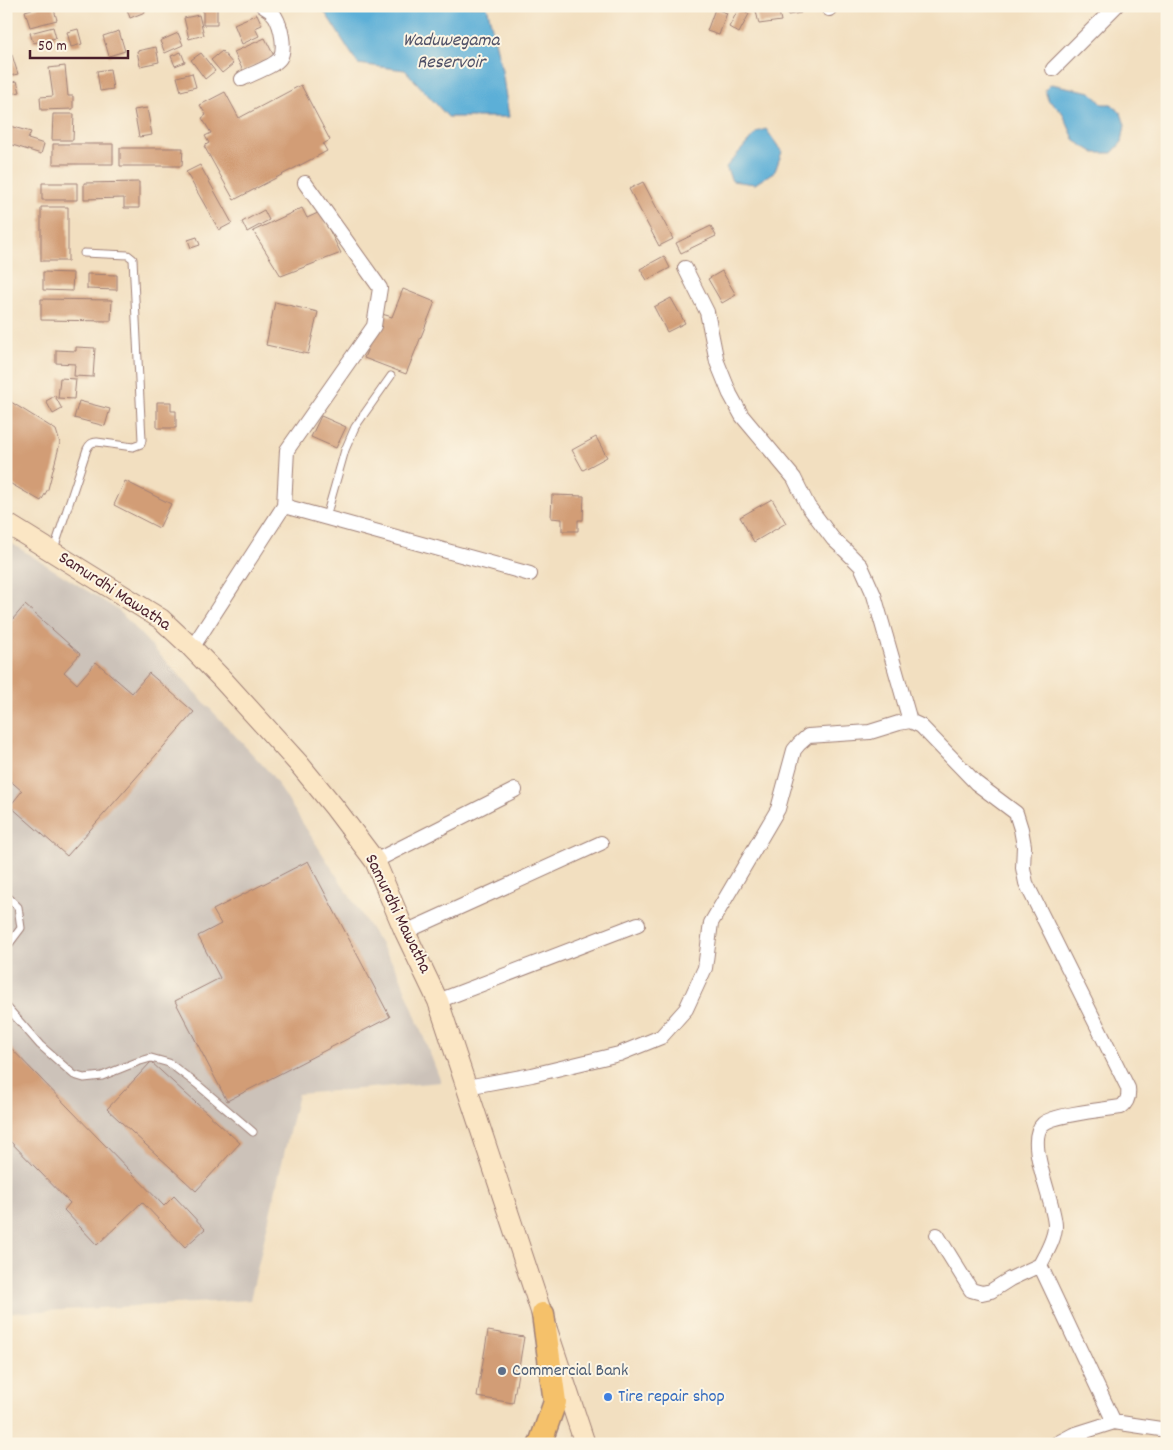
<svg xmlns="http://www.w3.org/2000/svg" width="1173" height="1450" font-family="Dekko,sans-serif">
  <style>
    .industrial { fill: #ccc2b9 }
    .water { fill: #5bafd7; stroke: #526781 }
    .building { fill: #d29d76 }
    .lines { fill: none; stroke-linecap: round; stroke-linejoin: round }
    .service-casing { stroke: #9e7f76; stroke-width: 9 }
    .minor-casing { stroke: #9e7f76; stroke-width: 16 }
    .secondary-casing { stroke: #9e7f76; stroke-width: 22 }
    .primary-casing { stroke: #9e7f76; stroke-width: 25 }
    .service { stroke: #fff; stroke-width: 7 }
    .minor { stroke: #fff; stroke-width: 14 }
    .secondary { stroke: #fbe6c4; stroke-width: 20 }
    .primary { stroke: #f5c16b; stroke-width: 22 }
    .service-dot { fill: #5c6f8a; stroke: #fcf5e5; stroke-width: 2 }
    .shop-dot { fill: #3f7fe0; stroke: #fcf5e5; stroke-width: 2 }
    .labels { text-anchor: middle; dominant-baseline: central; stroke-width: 4; stroke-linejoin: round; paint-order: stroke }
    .street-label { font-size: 18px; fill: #4a1f2b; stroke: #fcf5e5 }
    .service-label { font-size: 18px; fill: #4e5e75; stroke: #fcf5e5; text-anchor: start }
    .shop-label { font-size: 18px; fill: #366cbe; stroke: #fcf5e5; text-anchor: start }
    .water-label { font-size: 19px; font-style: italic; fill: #505167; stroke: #fcf5e5 }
  </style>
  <rect width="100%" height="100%" fill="#fcf5e5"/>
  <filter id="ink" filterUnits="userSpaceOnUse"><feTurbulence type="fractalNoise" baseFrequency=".02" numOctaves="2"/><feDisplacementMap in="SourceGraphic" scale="10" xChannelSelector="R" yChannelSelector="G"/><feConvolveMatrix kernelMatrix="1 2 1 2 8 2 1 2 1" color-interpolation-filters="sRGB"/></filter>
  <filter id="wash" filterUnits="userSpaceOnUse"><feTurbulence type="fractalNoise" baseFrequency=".0096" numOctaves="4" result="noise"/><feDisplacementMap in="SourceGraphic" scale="20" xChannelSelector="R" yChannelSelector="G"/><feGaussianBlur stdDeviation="1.12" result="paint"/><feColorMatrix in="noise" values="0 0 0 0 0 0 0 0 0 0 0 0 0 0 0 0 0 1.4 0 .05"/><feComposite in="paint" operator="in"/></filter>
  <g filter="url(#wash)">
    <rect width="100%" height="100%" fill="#f2dfc0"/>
    <!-- industrial -->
    <path class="industrial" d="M6 540 118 610 271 774 398 971 441 1082 298 1094 250 1300 6 1313Z"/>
    <!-- water -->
    <path class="water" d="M321 6H487L502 71 509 117H448L405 70 358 64Z
      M1051 84 1091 92 1102 104H1111L1121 113 1125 125 1122 142 1112 153H1095L1075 141 1062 112 1048 100 1045 90Z
      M766 129 782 152 775 171 755 184 732 181 726 167 757 132Z"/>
    <g id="blocks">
      <!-- building -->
      <path class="building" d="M42 6H53L57 20 30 27 25 11Z
        M126 6H143L145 12 130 18Z
        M203 6H217V25H203Z
        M787 6H800L801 13 788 15Z
        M778 7 781 21 759 24 756 11Z
        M739 8 749 14 739 33 729 27Z
        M715 9 727 13 719 35 707 31Z
        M257 14 262 25 255 28 259 36 242 44 234 24Z
        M199 15 204 35 189 39 184 18Z
        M53 27 56 38 33 43 30 33Z
        M78 29 82 44 71 47 67 32Z
        M119 31 125 51 109 56 103 36Z
        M178 33 183 45 165 53 160 41Z
        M265 38 274 56 243 71 234 52Z
        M156 47 159 62 140 66 137 51Z
        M222 51 233 64 222 73 211 60Z
        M181 52 185 62 175 66 171 56Z
        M201 53 215 71 205 79 191 60Z
        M12 55 18 74 6 77V56Z
        M65 66 68 96H73V109L41 110 40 97 53 96 49 68Z
        M110 69 113 89 100 91 97 71Z
        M192 73 196 87 181 91 177 77Z
        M17 81 20 92 6 95V84Z
        M301 85 330 140 323 144 327 151 234 200 204 146 209 143 205 136 211 133 202 118 206 115 200 105 225 92 239 118Z
        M147 108 152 135 139 137 134 110Z
        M53 114H74L73 140H52Z
        M6 125 31 132 28 139 44 144 41 154 6 143Z
        M53 144H113V164H53Z
        M120 148H183L182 166H120Z
        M200 165 232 223 219 230 186 172Z
        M139 182V208H124V198L84 199V183Z
        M643 182 673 239 659 246 629 189Z
        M42 183H77V200H42Z
        M41 207H68V261H41Z
        M302 208 307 218 320 212 341 253 281 276 253 231Z
        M264 210 269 220 247 232 242 222Z
        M711 226 716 236 681 253 676 243Z
        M197 237 200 245 191 248 188 240Z
        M664 256 670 268 647 280 640 269Z
        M722 271 736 295 722 303 708 279Z
        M43 272 73 273 72 291 43 290Z
        M87 274 117 275V290L87 289Z
        M403 289 435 302 406 374 364 358 382 314 392 317Z
        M671 298 685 323 667 332 654 307Z
        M41 299 112 300 111 321 41 320Z
        M275 302 318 312 308 354 266 345Z
        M76 347 95 348 93 377 74 376 75 364 56 363V350L76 351Z
        M60 378 76 379 74 399 58 398Z
        M55 396 62 409 53 414 46 401Z
        M79 401 110 409 105 426 74 418Z
        M11 402 56 430 60 443 48 489 41 501 6 481V409Z
        M157 402H171V411H176V428H157Z
        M321 416 346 427 336 448 311 437Z
        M596 437 607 457 583 470 572 450Z
        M125 481 171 504 159 528 114 505Z
        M552 495 584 496 583 520H578V531H562V519L551 518Z
        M772 499 786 523 754 542 740 517Z
        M25 605 80 654 64 672 77 684 96 662 132 693 149 673 194 712 67 856 10 806 22 791 6 777V627Z
        M308 861 390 1017 227 1101 175 1001 220 978 198 936 221 924 213 910Z
        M6 1043 164 1206 174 1196 205 1229 185 1247 142 1202 97 1245 64 1210 70 1203 6 1137Z
        M151 1062 240 1143 196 1191 107 1109Z
        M488 1331 524 1337 513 1403 477 1397Z"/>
    </g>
  </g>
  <g filter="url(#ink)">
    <use href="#blocks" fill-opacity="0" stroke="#9e7f76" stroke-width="1"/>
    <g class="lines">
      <defs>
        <path id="service" d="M326 517 345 450 355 427 391 376
          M54 549 87 449C89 445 91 442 97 442L133 447 141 444 142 440 133 259 128 255 84 253
          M6 895 18 907 21 928 6 948
          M6 1006 40 1045 74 1075 84 1078 102 1076 137 1062 151 1058 169 1063 198 1085 253 1132"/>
        <path id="minor" d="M829 9 830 6
          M1053 69 1116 6
          M242 79C251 74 275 66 280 58 286 48 281 26 275 16 272 12 267 8 263 6
          M685 268 707 312 717 362 730 394 742 416 794 478 808 506 833 539 845 550 861 566 874 595 910 721
          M284 506 530 574
          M192 648 284 506 287 450 374 326 380 288 305 183
          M375 861 515 790
          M405 932 601 843
          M438 1001 638 924
          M467 1087 532 1075 619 1054 661 1037 686 1009 705 968 711 923 778 809 794 750 799 744 808 736 870 732 899 723 910 721 921 726 976 783 1016 813 1021 829 1024 846 1023 868 1026 883 1128 1088C1129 1096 1128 1102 1121 1107 1106 1109 1052 1115 1043 1124 1024 1141 1055 1202 1055 1226 1055 1239 1046 1253 1040 1265L1114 1422
          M937 1235 971 1290 982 1293 991 1291 1010 1279 1040 1265
          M1056 1444 1073 1435 1114 1422 1167 1430"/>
        <path id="secondary" d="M6 523 161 619 192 648 222 679 299 764 335 808 375 861 405 932 438 1001 585 1444"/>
        <path id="primary" d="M540 1444 555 1402 543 1314"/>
      </defs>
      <!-- service casing -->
      <use href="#service" class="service-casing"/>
      <!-- minor casing -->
      <use href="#minor" class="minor-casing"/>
      <!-- secondary casing -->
      <use href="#secondary" class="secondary-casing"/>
      <!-- primary casing -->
      <use href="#primary" class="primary-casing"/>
      <!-- service -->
      <use href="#service" class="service"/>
      <!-- minor -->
      <use href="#minor" class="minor"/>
      <!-- secondary -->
      <use href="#secondary" class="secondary"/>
      <!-- primary -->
      <use href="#primary" class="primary"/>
    </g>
  </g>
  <!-- markers -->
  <circle class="service-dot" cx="502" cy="1371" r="5"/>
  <circle class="shop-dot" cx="608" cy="1397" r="5"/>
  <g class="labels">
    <!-- street labels -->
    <g class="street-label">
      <text transform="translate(114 592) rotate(33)">Samurdhi Mawatha</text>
      <text transform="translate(397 914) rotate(64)">Samurdhi Mawatha</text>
    </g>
    <!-- service labels -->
    <g class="service-label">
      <text x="512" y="1371">Commercial Bank</text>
    </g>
    <!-- shop labels -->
    <g class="shop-label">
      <text x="618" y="1397">Tire repair shop</text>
    </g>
    <!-- water labels -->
    <g class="water-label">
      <text x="451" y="41">Waduwegama<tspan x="451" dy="22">Reservoir</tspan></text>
    </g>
  </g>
  <!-- margin -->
  <rect width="1173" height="1450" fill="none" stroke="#fcf5e5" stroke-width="25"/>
  <!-- scale -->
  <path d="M30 50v8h98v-8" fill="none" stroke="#4a1f2b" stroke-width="2.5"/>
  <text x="38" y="50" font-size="15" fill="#4a1f2b" stroke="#fcf5e5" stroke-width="4" paint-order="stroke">50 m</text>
</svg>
